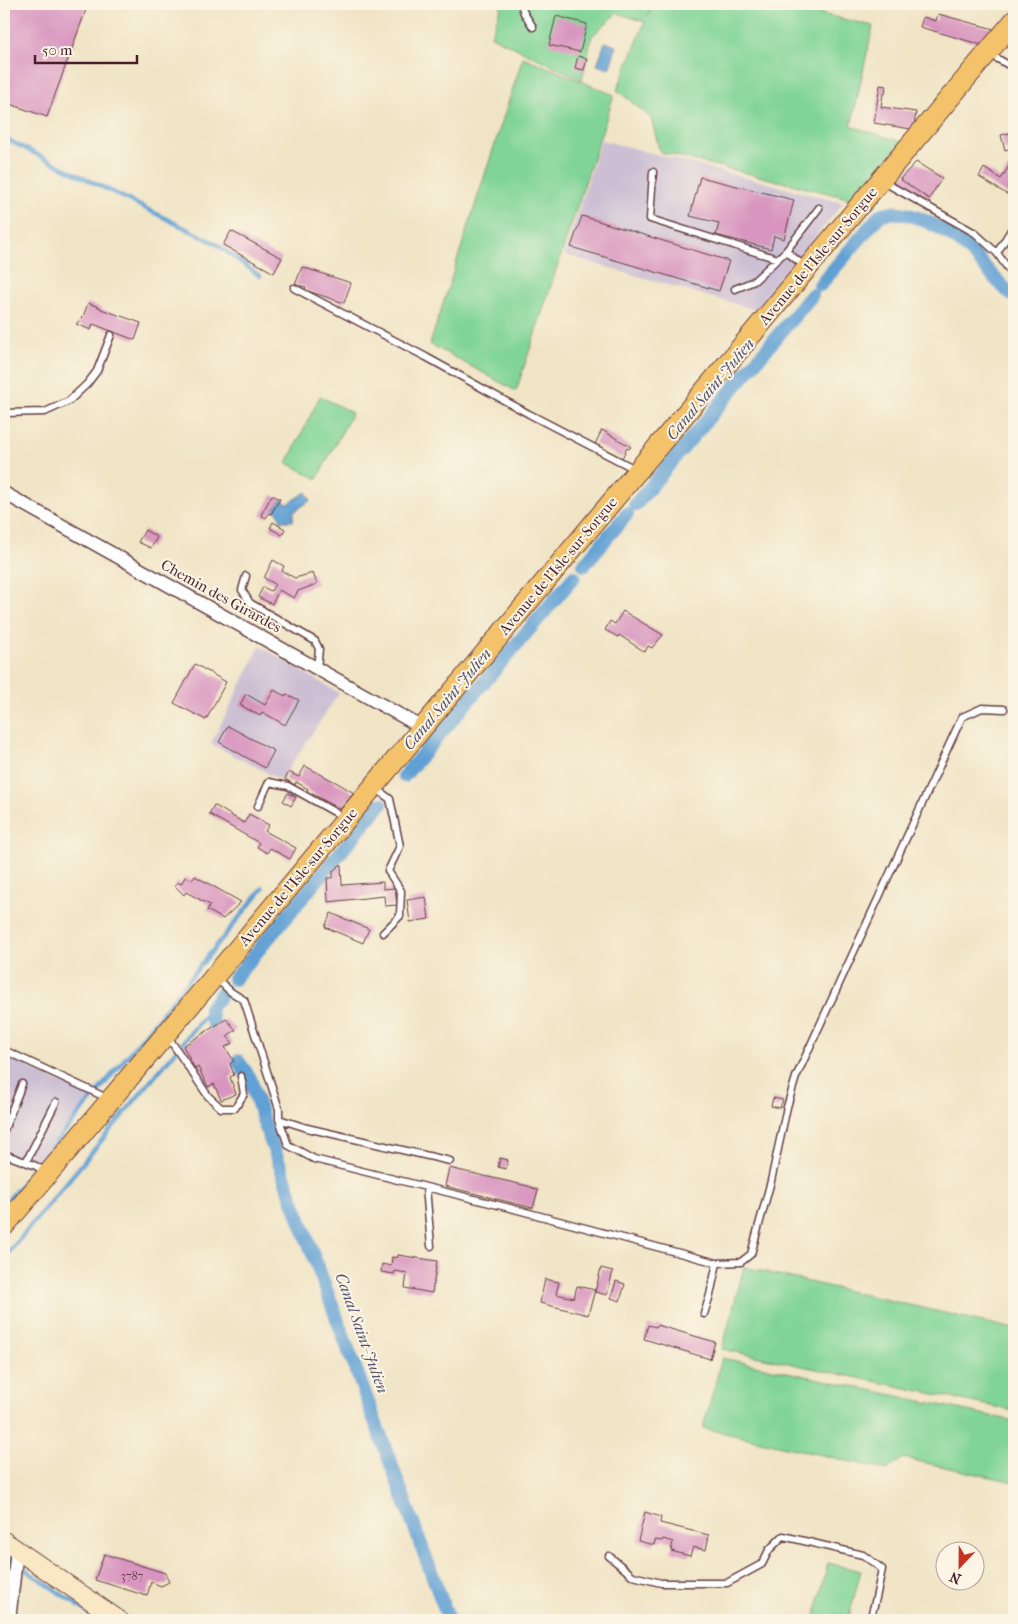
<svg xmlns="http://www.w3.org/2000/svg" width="1018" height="1624" font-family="'IM FELL French Canon',serif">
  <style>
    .industrial { fill: #ccbfd4 }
    .green { fill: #80d497; stroke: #657a61 }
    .water { fill: #61a0d4; stroke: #566080 }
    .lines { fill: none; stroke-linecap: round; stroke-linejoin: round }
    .stream { stroke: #61a0d4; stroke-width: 4.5 }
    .canal { stroke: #61a0d4; stroke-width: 14 }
    .building { fill: #d895bf }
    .lane-casing { stroke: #633d42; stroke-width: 9 }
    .street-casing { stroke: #633d42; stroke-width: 15 }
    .secondary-casing { stroke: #633d42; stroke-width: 20 }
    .primary-casing { stroke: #633d42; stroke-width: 22 }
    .lane { stroke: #fff; stroke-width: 6 }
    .street { stroke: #fff; stroke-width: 12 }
    .secondary { stroke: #fae7c3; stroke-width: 18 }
    .primary { stroke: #f3c26a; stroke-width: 20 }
    .labels { text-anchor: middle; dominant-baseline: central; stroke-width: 4; stroke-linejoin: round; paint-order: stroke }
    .number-label { font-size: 12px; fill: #6e3c50 }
    .street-label { font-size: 15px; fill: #4a1f2b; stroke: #fcf5e5 }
    .water-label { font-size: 16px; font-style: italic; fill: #53536f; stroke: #fcf5e5 }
  </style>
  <rect width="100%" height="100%" fill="#fcf5e5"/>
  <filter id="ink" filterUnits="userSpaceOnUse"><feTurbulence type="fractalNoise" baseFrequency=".02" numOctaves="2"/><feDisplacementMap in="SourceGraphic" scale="10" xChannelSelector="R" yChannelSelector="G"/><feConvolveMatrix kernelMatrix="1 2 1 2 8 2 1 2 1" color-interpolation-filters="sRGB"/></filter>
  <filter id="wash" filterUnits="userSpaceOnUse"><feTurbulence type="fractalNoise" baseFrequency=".0096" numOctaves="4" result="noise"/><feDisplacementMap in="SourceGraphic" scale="20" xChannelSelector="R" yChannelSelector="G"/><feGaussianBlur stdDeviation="1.12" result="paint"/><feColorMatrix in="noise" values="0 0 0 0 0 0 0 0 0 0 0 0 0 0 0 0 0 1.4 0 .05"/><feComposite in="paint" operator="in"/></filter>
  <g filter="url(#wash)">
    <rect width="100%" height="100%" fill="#f0e4c5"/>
    <!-- industrial -->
    <path class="industrial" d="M601 140 843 203 756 310 564 255Z
      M260 646 339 693 281 780 211 744Z
      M4 1056 95 1099 32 1169 4 1160Z"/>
    <!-- green -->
    <path class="green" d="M502 4H650L648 15 653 4H780L873 26 851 126 902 142 852 199 660 152 651 118 617 90 645 22 617 13 592 36 582 80 491 36Z
      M523 57 614 95 516 391 430 344Z
      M320 396 352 413 317 479 287 463Z
      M744 1267 1014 1329V1411L722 1349Z
      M722 1358 1014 1421V1482L903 1458 887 1470 703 1428Z
      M828 1563 861 1571 848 1620H814Z"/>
    <!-- water -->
    <path class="water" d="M605 42 617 46 609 69 597 65Z
      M306 492 311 500 294 512 293 521H281L279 514 274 510 281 499 288 504Z"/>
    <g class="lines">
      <!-- stream -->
      <path class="stream" d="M4 138 215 243 260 276
        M4 1205 129 1054 263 888
        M4 1258 209 1011
        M4 1555 99 1620"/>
      <!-- canal -->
      <path class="canal" d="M820 285 880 215C905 204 950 232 968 249 984 264 996 283 1014 296
        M635 505 812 295
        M584 565 627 514
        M404 776 574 577
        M234 979 381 804
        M213 1023 211 1017 210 1008 224 991
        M238 1061 250 1078 263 1120 449 1620"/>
    </g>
    <g id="blocks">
      <!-- building -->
      <path class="building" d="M4 4H88L47 117 4 102Z
        M938 14 994 29 982 45 920 27 923 17 936 21Z
        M556 16 587 24 580 52 549 45Z
        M578 56 587 59 584 70 575 68Z
        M880 85 886 86 885 94H883L881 107 916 112 914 125 911 129 874 123Z
        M1014 132V150L1011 148 1005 150 1001 135Z
        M1014 158 1013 198 979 177 984 168 1001 179Z
        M916 162 942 178 929 199 900 179Z
        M700 177 794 200 784 239 774 236 771 249 716 235 719 223 690 216Z
        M582 216 729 261 719 291 571 247Z
        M231 231 282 258 274 273 223 245Z
        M302 267 351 283 344 303 305 290 306 287 295 285Z
        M88 303 101 308V309L141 323 135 340 93 324 91 330 76 324 83 317Z
        M602 430 631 447 629 449 627 448 622 458 595 444Z
        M272 495 280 499 271 514 269 513 266 518 261 515Z
        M273 522 285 529 282 535 270 528Z
        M145 530 157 537 151 548 138 542Z
        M273 560 284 566 282 571 295 578 313 573 317 584 298 591 294 598 279 590 272 604 258 597 263 587 271 591 275 584 264 578Z
        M623 611 663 635 652 648 648 646 645 652 619 635 618 637 605 630 610 621 615 624Z
        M195 664 226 682 206 720 174 703Z
        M274 690 285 696 286 694 299 700 285 725 262 712 260 716 240 705 246 694 265 705Z
        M228 726 274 751 265 768 219 742Z
        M305 766 341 785 354 793 340 809 307 791 308 789 296 782 295 785 285 779 289 772 299 777Z
        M288 793 296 797 291 806 283 801Z
        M214 805 244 823 249 814 269 825 265 831 296 848 290 859 270 848 267 853 257 847 259 843 209 814Z
        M341 864 342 885 383 882V889L395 888 397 905 385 906 384 896 328 902 327 878H333V871Z
        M195 876 241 902 223 919 207 910 210 905 186 892 184 895 175 886 177 882 181 884 185 877 192 880Z
        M426 897 429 919 410 922 407 900Z
        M331 913 369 929 363 943 325 927Z
        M226 1019 236 1030 227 1036 233 1043 225 1047 234 1061 230 1064 234 1075 230 1077 236 1094 221 1100 214 1084 208 1087 198 1067 195 1069 183 1046Z
        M773 1098 783 1100 780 1108 771 1106Z
        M500 1158 508 1160 506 1169 498 1167Z
        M449 1168 528 1186 538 1190 533 1208 445 1186Z
        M398 1255 437 1261 432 1293 405 1288 407 1273 395 1271 394 1274 381 1272 382 1264 391 1266 392 1257 397 1258Z
        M601 1268 613 1271 607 1295 595 1292Z
        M545 1279 559 1282 556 1294 574 1298 577 1286 595 1290 588 1315 540 1303Z
        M616 1281 625 1284 620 1301 611 1298Z
        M648 1325 656 1327 657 1325 715 1342 710 1359 644 1339Z
        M645 1512 661 1517 660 1523 709 1535 706 1550 693 1547 690 1556 671 1551 673 1542 663 1539 662 1541 655 1540 654 1545 638 1541Z
        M104 1554 165 1573 169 1582 161 1586 151 1582 147 1596 95 1580Z"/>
    </g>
  </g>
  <g filter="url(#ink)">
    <use href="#blocks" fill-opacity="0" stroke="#633d42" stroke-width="1"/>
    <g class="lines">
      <defs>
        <path id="lane" d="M521 4 524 13 533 27
          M989 54 1014 68
          M653 172 650 219 778 259
          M882 181 975 233 997 253 1014 277
          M786 251 819 208
          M997 253 1014 225
          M294 288 426 357 529 414 635 469
          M735 289 754 281 786 251 804 266
          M4 413 45 412 69 401 87 384 97 371 111 335
          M246 576 242 590 250 603 315 641 319 649 317 668
          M375 788 390 799 400 846 388 871 401 891 400 916 383 933
          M258 806 269 782 288 786 345 818
          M216 978 231 992 244 1000 279 1109V1119L307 1128 450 1161
          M168 1037 208 1096 221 1108H235L244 1094 241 1076
          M4 1050 107 1098
          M279 1119 288 1145 314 1159 514 1209 717 1263
          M4 1130 22 1084
          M4 1154 36 1166 46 1172
          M26 1162 56 1102
          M426 1187 431 1246
          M704 1314 710 1295 717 1263 741 1262 751 1254 771 1181 787 1107 796 1077 962 717 982 708 1004 709
          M609 1556 633 1576 661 1583H727L762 1564 769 1550 783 1536 863 1555 882 1569 876 1598 870 1620"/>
        <path id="street" d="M4 493 423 728
          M9 1620 17 1550"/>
        <path id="secondary" d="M4 1541 119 1620"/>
        <path id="primary" d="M4 1226 214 977 1014 21"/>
      </defs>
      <!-- lane casing -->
      <use href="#lane" class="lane-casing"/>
      <!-- street casing -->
      <use href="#street" class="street-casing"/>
      <!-- secondary casing -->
      <use href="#secondary" class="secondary-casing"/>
      <!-- primary casing -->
      <use href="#primary" class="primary-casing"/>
      <!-- lane -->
      <use href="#lane" class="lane"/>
      <!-- street -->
      <use href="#street" class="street"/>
      <!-- secondary -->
      <use href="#secondary" class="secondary"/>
      <!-- primary -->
      <use href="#primary" class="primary"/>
    </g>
  </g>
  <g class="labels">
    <!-- number labels -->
    <g class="number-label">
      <text x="132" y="1576">3787</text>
    </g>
    <!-- street labels -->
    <g class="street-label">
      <text transform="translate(818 256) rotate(-50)">Avenue de l'Isle-sur-Sorgue</text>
      <text transform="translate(558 566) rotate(-50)">Avenue de l'Isle-sur-Sorgue</text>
      <text transform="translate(221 596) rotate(29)">Chemin des Girardes</text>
      <text transform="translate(298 877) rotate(-50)">Avenue de l'Isle-sur-Sorgue</text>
    </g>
    <!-- water labels -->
    <g class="water-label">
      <text transform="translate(710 389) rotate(-50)">Canal Saint-Julien</text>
      <text transform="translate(447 699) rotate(-50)">Canal Saint-Julien</text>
      <text transform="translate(362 1333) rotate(70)">Canal Saint-Julien</text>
    </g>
  </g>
  <!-- margin -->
  <rect width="1018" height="1624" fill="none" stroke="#fcf5e5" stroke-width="20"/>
  <!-- north arrow -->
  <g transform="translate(960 1566) rotate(202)"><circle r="24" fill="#fcf5e5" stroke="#b59f9b"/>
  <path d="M0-4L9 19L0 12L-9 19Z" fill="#c8321e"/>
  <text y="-8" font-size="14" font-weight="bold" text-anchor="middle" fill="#4a1f2b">N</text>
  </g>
  <!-- scale -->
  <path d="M35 55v8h102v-8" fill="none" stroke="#4a1f2b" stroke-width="2.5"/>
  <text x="42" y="55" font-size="15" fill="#4a1f2b" stroke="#fcf5e5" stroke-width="4" paint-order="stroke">50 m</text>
</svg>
